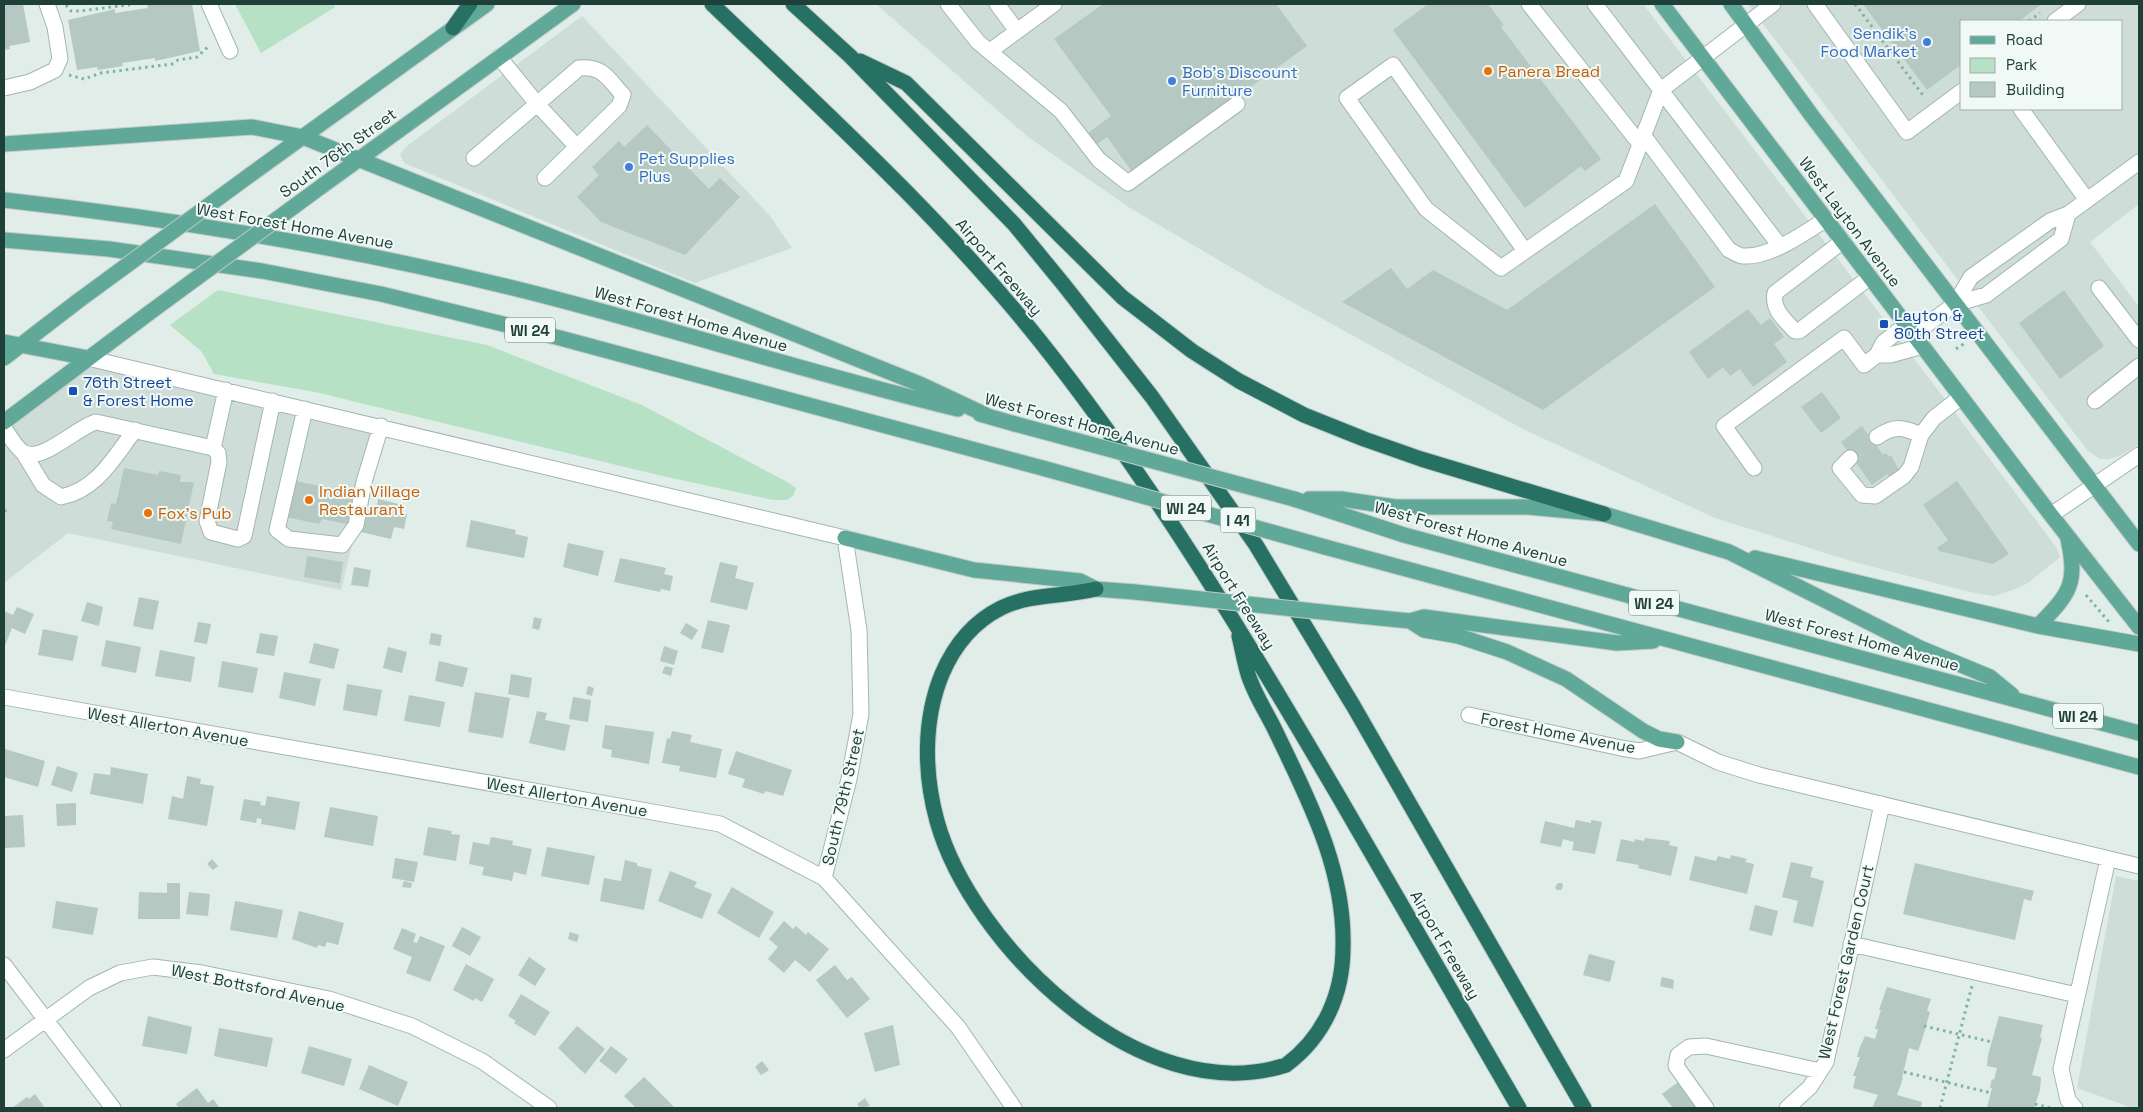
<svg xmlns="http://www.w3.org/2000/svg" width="2143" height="1112" font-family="'Space Grotesk',sans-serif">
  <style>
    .built { fill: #ceddd7; fill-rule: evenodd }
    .green { fill: #b7e1c4 }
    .building { fill: #b5c8c1 }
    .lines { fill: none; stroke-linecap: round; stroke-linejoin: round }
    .minor-tunnel { stroke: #b9cac5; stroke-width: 15; stroke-dasharray: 15 8; stroke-linecap: butt }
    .minor-casing { stroke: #a2b6b0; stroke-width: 17 }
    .major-casing { stroke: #c0cac7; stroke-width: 17 }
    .highway-casing { stroke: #c0cac7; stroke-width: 17 }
    .path { stroke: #7db5a5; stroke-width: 3; stroke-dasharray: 2.5 4; stroke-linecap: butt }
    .minor { stroke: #fff; stroke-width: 15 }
    .major { stroke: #60a898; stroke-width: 15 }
    .highway { stroke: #277064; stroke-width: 15 }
    .major-bridge-casing { stroke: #c0cac7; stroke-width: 17; stroke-linecap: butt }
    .major-bridge { stroke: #60a898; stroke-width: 15 }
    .shop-dot { fill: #3f7fe0; stroke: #f1f9f6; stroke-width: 2 }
    .food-dot { fill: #e8710a; stroke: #f1f9f6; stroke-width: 2 }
    .transit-dot { fill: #1a4fb4; stroke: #f1f9f6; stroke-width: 2 }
    .labels { text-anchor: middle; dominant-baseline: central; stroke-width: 4; stroke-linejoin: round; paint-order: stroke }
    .shield { fill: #f1f9f6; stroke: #5e7871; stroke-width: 1 }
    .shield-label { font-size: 15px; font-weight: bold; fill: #1f4038 }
    .shop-label { font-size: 16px; fill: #366cbe; stroke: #f1f9f6; text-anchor: start }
    .food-label { font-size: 16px; fill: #c56008; stroke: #f1f9f6; text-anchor: start }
    .street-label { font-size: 16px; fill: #1f4038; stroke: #f1f9f6 }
    .transit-label { font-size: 16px; fill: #164399; stroke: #f1f9f6; text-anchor: start }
  </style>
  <rect width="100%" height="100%" fill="#e0ede8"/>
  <!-- built -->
  <path class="built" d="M876 4H1643L1922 369 2056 547 2060 557 2028 583 2013 590 1994 596 1970 592 1854 562 1715 518 1521 428 1268 289 1130 208 1028 137Z
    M1748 4H2139V204L2090 242 2139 307V444L2120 456 2109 459H2100L2088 451ZM1962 21H2122V109H1962Z
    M582 16 770 216 792 248 695 283 404 163 400 154 407 146Z
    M88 358 381 426 341 590 68 533 4 583V422Z
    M2116 876 2139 881V1108H2132L2077 1088Z"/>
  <!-- green -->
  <path class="green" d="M235 4H333L335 7 261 53Z
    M218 290 487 345 642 405 789 483 796 488 793 496 787 500H773L658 475 315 392 214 374 202 352 170 325Z"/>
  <!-- building -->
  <path class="building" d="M4 4H23L30 42 9 46 10 49 4 50Z
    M152 4H192L200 51 155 61V58L122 63 123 66 98 70 97 67 77 70 68 20 115 9V13L148 8 147 5Z
    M1103 4H1276L1307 46 1133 173 1107 137 1096 145 1088 133 1111 116 1054 39Z
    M1428 4H1488L1504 25 1501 27 1601 159 1585 171 1581 166 1525 208 1393 30Z
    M1863 4H2042L2019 21H1962V64L1927 90Z
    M647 125 709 189 720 178 740 197 685 255 601 222 577 197 599 175 592 167 619 141 624 147Z
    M1655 204 1715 287 1543 410 1342 302 1391 268 1407 289 1433 270 1507 310Z
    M2064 290 2104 346 2060 379 2019 323Z
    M1748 309 1761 325 1770 318 1784 337 1774 344 1787 362 1753 387 1740 369 1730 376 1723 367 1708 379 1689 352Z
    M1822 392 1841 418 1821 433 1801 407Z
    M1862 426 1883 455 1886 453 1889 457 1891 455 1899 470 1890 477 1887 474 1872 485 1841 442Z
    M124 468 158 475 159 471 181 475 180 482H194L181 544 111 529 113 522 107 521 111 503 116 504Z
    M295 481 357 493 351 525 322 519 319 524 286 517Z
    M1957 481 2009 554 1993 564 1939 551 1937 548 1948 540 1923 505Z
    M378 499 403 505 401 512 407 514 404 529 394 527 391 539 361 532 366 509 376 512Z
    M471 520 516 530 515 534 528 537 524 558 466 547Z
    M568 543 604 551 598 576 563 567Z
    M307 556 343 562 340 583 304 577Z
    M620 558 666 568 664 574 673 576 670 591 661 589 660 592 614 582Z
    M720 562 738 566 735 578 754 583 747 610 710 602Z
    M354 567 371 570 368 587 351 585Z
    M139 597 159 601 153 630 133 626Z
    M87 602 103 607 99 626 81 621Z
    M17 607 34 614 25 634 12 628 4 648V611L13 615Z
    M534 617 542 619 539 630 532 628Z
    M708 620 730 625 723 653 701 648Z
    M198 622 211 624 207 644 194 642Z
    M686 623 698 630 692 640 680 633Z
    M43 629 78 636 73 661 38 655Z
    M260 633 278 636 274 656 256 653Z
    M431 633 442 635 440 646 429 644Z
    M106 640 141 647 136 673 101 666Z
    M314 643 339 649 334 669 309 663Z
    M664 646 678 651 674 665 660 661Z
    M388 647 407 652 402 673 383 668Z
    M160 650 195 657 191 682 155 676Z
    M222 661 258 668 253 693 218 687Z
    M439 661 468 668 463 687 435 681Z
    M665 666 673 668 671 676 662 673Z
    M284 672 321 679 315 706 279 698Z
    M511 674 532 678 529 698 508 694Z
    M347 684 382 690 377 716 343 710Z
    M588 686 594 688 592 696 586 694Z
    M475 692 510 698 503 738 468 732Z
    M409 695 445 702 440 727 404 721Z
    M573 697 591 700 588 722 569 719Z
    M537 711 547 713 545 720 570 725 565 751 529 743Z
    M605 725 654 732 649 764 611 757 612 750 602 748Z
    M672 731 692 735 690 742 722 749 716 778 679 771 680 766 662 763 667 738 670 739Z
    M5 749 45 761 38 787 4 777Z
    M736 751 792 770 783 796 765 791 764 794 742 787 745 779 728 774Z
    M57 766 78 773 72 792 51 785Z
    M111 767 148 774 143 804 90 794 94 773 110 775Z
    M187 776 201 779 200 784 214 786 207 826 168 819 172 796 183 799Z
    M267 796 300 802 295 830 261 824 262 819 257 818 256 823 240 820 244 799 261 802 260 805 265 806Z
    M76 803V825L57 826 56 804Z
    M330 807 378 816 373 846 324 837Z
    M23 815 25 847 4 848V816Z
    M1576 820 1591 823V820L1602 822 1595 854 1572 850 1574 842 1563 839 1561 847 1540 843 1545 821 1574 828Z
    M428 827 452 831 451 834 460 835 456 861 423 855Z
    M491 837 513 841 512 845 532 849 526 875 514 872 512 881 482 875 484 867 469 864 473 842 489 845Z
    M1645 838 1670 841 1669 845 1678 847 1671 876 1638 868 1639 865 1616 861 1621 839 1634 842 1635 839 1644 841Z
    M547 847 595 856 589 885 541 876Z
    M1731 855 1747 859 1745 862 1754 864 1747 894 1689 880 1695 856 1716 861 1718 856 1730 859Z
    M395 858 418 862 414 882 392 878Z
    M212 859 218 866 213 870 207 864Z
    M625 860 637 863V866L652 869 644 910 600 901 604 878 621 881Z
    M1791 862 1813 867 1810 877 1824 881 1813 927 1793 922 1798 901 1782 897Z
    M1915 863 2034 891 2031 901 2024 899 2015 940 1903 914Z
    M670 871 697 882 694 887 712 894 702 919 658 901Z
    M404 881 412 883 411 888 402 887Z
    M167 883H180V919H138L139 892 167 893Z
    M1558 883H1562L1563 886 1561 890H1557L1555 887Z
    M732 887 774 912 759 938 717 913Z
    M189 892 210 894 208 916 186 914Z
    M56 901 98 908 93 935 52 928Z
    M235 901 283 910 277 938 230 930Z
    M1755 905 1778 911 1772 936 1749 930Z
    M299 911 344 923 338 945 327 942 325 947 318 945 317 948 292 939Z
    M784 921 793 929 796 926 806 935 808 932 829 949 810 972 795 960 784 973 768 959 778 947 769 939Z
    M462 927 481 937 470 956 452 946Z
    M402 928 416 934 413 942 417 943 420 936 445 946 430 982 406 973 412 957 393 949Z
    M570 932 579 935 577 942 568 939Z
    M1589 954 1615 961 1610 982 1583 975Z
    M529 957 546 969 535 986 518 975Z
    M466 964 494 979 482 1002 475 998 474 1001 453 990Z
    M835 965 847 980 852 977 870 999 847 1018 816 980Z
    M1662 977 1674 980 1673 989 1660 986Z
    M1887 987 1931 999 1927 1011 1930 1012 1922 1040 1918 1051 1909 1048 1902 1078H1903L1897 1095 1922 1102 1921 1108H1872L1878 1095 1853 1088 1856 1076H1853L1860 1057H1857L1860 1047 1865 1036 1875 1039 1878 1029H1875L1881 1010H1879Z
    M521 994 550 1012 535 1036 514 1023 516 1021 508 1016Z
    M148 1016 192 1027 187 1054 142 1046Z
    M1999 1016 2043 1025 2040 1037 2042 1038 2032 1075 2041 1077 2040 1090 2034 1108H1987L1992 1088H1990L1992 1079 1994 1080 1997 1068 1987 1066 1988 1055Z
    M893 1025 900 1065 875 1072 864 1033Z
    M577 1026 605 1049 585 1074 558 1048Z
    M219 1028 273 1038 267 1067 214 1056Z
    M309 1046 352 1059 344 1086 301 1073Z
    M611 1046 628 1059 616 1074 599 1061Z
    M762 1061 769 1070 761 1075 755 1067Z
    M369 1065 408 1082 398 1106 359 1089Z
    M644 1077 675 1108H636L624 1096Z
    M1678 1082 1697 1108H1673L1662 1094Z
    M197 1088 208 1103 213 1099 220 1108H179L176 1104Z
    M35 1094 45 1108H12L27 1097 29 1099Z
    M865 1098 870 1106 860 1108 857 1104Z"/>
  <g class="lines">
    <!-- minor-tunnel -->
    <path class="minor-tunnel" d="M1850 458 1877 437"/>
    <defs>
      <path id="minor" d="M209 4 230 51
        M948 4 978 42 1061 111 1099 160 1128 183 1237 104
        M997 4 1017 31
        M1529 4 1640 144
        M1595 4 1780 246
        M1815 4 1907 132 1962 91
        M2055 21 2078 4
        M990 51 1054 4
        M499 57 538 105 577 147
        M4 88 30 82 55 70 60 59 55 27 47 4
        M2021 109 2087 200
        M1643 135 1729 250C1734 252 1739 256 1743 256 1769 258 1805 233 1826 219
        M474 158 579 68C604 66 608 79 623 95L619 106 545 178
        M1843 241 1775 293C1772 310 1784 319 1795 331H1799L1870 277
        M1525 251 1393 65 1347 98 1426 209 1501 268 1626 181 1661 90 1773 4
        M2099 288 2139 340
        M1955 304 1971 277 2050 221 2068 214 2139 162
        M1914 334 1955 304 1986 295 2061 239 2068 214
        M1877 355H1890L1923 346
        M88 358 845 538 859 630 861 714 849 779 824 878
        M2095 401 2139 366
        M305 409 277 530 289 539 342 545 356 525 364 482 381 426
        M4 428C9 435 16 448 23 452 41 464 77 427 96 422L213 448 218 453 219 462 207 521 211 532 238 539 244 536 273 401
        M1877 437C1894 425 1903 427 1921 435
        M213 448 226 390
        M23 452 43 485 61 497C97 490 114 457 135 430
        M1850 458 1840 468 1862 495 1875 496 1904 476 1911 467 1921 435 1934 418 1961 397
        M1754 468 1724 426 1844 338 1864 365 1877 355 1883 343 1907 324
        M2051 515 2139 455
        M4 697 720 824 824 878 958 1027 1014 1108
        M1469 715 1621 748 1639 751 1677 742 1718 762 1759 775 2139 866
        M1851 944 2077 995
        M4 965 113 1108
        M4 1050 89 988 120 973 153 967 202 973 329 999 412 1026 482 1061 549 1108
        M1706 1108 1676 1066 1678 1055 1689 1047 1706 1046 1820 1071
        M1787 1108 1810 1087 1826 1062 1882 804
        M2075 1108 2068 1100 2061 1069 2108 859"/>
      <path id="major" d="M1662 4 2051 515 2139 627
        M1731 4 1812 116 2139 544
        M4 144 252 127 303 137 922 385 988 416
        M250 175 487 4
        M322 186 573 4
        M4 200C191 221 378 252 560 300 693 335 824 377 958 409
        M4 240 109 249 262 271 381 294 560 338 1046 469
        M4 342 88 358
        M4 358 78 301
        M980 414 1015 424
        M4 422 149 313
        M1294 499 1404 535 2139 733
        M1309 499H1341L1395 507H1528L1604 514 1729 552 1920 648 1990 677 2012 695
        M845 538 974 570 1080 581 1096 589 1135 592
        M1325 547 2139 767
        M1755 558 2038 626 2139 644
        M1360 616 1410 621 1424 617 1617 643 1653 641
        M1410 621 1424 630 1458 636 1507 652 1566 679 1643 731 1659 739 1677 742
        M2038 626C2069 594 2078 585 2068 539"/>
      <path id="highway" d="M712 4C825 112 942 218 1040 341 1153 483 1247 640 1339 797 1399 901 1459 1005 1519 1108
        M793 4 850 56 1014 224 1064 285 1152 397 1256 545 1354 707 1584 1108
        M453 28 470 4
        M860 61 906 83 1122 297 1192 351 1239 381 1304 415 1364 439 1421 459 1604 514
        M1096 589C1064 597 1032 593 1001 608 973 622 954 646 942 674 923 720 924 774 937 821 971 944 1141 1112 1286 1065 1324 1037 1343 994 1343 947 1345 869 1309 801 1276 732 1267 713 1254 694 1248 674 1244 661 1242 648 1239 636"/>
    </defs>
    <!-- minor casing -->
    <use href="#minor" class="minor-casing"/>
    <!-- major casing -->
    <use href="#major" class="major-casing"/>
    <!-- highway casing -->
    <use href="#highway" class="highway-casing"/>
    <!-- path -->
    <path class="path" d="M1855 4 1925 98
      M66 5 71 11H80L135 4
      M2029 21 2040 13
      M69 75 84 79 101 73 172 64 178 60 197 57 210 45
      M1956 349 1965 343
      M4 511 10 510
      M2086 595 2109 622
      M1924 1026 1992 1042
      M1904 1072 1991 1093
      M2035 1104 2050 1108
      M1940 1108 1972 986"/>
    <!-- minor -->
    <use href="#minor" class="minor"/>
    <!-- major -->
    <use href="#major" class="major"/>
    <!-- highway -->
    <use href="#highway" class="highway"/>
    <defs>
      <path id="major-bridge" d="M78 301 250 175
        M149 313 322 186
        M1015 424 1294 499
        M1046 469 1325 547
        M1135 592 1360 616"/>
    </defs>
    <!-- major-bridge casing -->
    <use href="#major-bridge" class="major-bridge-casing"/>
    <!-- major-bridge -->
    <use href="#major-bridge" class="major-bridge"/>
  </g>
  <!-- markers -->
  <g class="shop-dot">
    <circle cx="1927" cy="42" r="5"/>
    <circle cx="1172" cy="81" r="5"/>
    <circle cx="629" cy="167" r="5"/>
  </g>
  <g class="food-dot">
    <circle cx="1488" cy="71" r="5"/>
    <circle cx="309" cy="500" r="5"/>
    <circle cx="148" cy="513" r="5"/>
  </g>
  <g class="transit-dot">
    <rect x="1879" y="319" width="10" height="10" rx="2.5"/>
    <rect x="68" y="386" width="10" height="10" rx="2.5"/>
  </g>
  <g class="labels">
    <!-- shield labels -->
    <g class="shield">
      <rect x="505" y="317.5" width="50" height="25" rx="4"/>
      <rect x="1161" y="495.5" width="50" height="25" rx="4"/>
      <rect x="1220.5" y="507.5" width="35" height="25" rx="4"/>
      <rect x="1629" y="590.5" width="50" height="25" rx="4"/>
      <rect x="2053" y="703.5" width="50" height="25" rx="4"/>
    </g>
    <g class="shield-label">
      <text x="530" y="330">WI 24</text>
      <text x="1186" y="508">WI 24</text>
      <text x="1238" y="520">I 41</text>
      <text x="1654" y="603">WI 24</text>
      <text x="2078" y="716">WI 24</text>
    </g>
    <!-- shop labels -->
    <g class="shop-label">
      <text x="1917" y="33" text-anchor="end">Sendik's<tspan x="1917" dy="18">Food Market</tspan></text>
      <text x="1182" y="72">Bob's Discount<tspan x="1182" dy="18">Furniture</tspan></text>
      <text x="639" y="158">Pet Supplies<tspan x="639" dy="18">Plus</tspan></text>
    </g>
    <!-- food labels -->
    <g class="food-label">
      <text x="1498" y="71">Panera Bread</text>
      <text x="319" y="491">Indian Village<tspan x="319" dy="18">Restaurant</tspan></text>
      <text x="158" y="513">Fox’s Pub</text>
    </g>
    <!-- street labels -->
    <g class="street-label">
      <text transform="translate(338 153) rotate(-36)">South 76th Street</text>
      <text transform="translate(1850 222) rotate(53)">West Layton Avenue</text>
      <text transform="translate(295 226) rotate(10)">West Forest Home Avenue</text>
      <text transform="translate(999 267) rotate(49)">Airport Freeway</text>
      <text transform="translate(691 319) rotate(16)">West Forest Home Avenue</text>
      <text transform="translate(1082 424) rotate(15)">West Forest Home Avenue</text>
      <text transform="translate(1471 534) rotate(16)">West Forest Home Avenue</text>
      <text transform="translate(1239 596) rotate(58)">Airport Freeway</text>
      <text transform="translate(1862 640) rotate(15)">West Forest Home Avenue</text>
      <text transform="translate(168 727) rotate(10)">West Allerton Avenue</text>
      <text transform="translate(1558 733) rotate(11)">Forest Home Avenue</text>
      <text transform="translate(567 797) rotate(10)">West Allerton Avenue</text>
      <text transform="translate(843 797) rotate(-77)">South 79th Street</text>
      <text transform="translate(1445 945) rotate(60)">Airport Freeway</text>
      <text transform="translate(1846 962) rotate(-77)">West Forest Garden Court</text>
      <text transform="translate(258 988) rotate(12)">West Bottsford Avenue</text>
    </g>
    <!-- transit labels -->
    <g class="transit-label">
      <text x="1894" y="315">Layton &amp;<tspan x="1894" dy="18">80th Street</tspan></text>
      <text x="83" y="382">76th Street<tspan x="83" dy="18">&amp; Forest Home</tspan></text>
    </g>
  </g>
  <!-- border -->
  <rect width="2143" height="1112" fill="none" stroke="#1f4038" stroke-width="10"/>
  <!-- legend -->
  <rect x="1960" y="20" width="162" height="90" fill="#f1f9f6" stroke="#9dafaa"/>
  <rect x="1970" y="36" width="25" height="8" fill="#60a898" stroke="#9dafaa"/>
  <text x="2006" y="45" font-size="15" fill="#1f4038">Road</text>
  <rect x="1970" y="58" width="25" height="15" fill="#b7e1c4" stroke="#9dafaa"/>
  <text x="2006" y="70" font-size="15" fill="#1f4038">Park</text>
  <rect x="1970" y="82" width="25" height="15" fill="#b5c8c1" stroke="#9dafaa"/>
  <text x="2006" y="95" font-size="15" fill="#1f4038">Building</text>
</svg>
